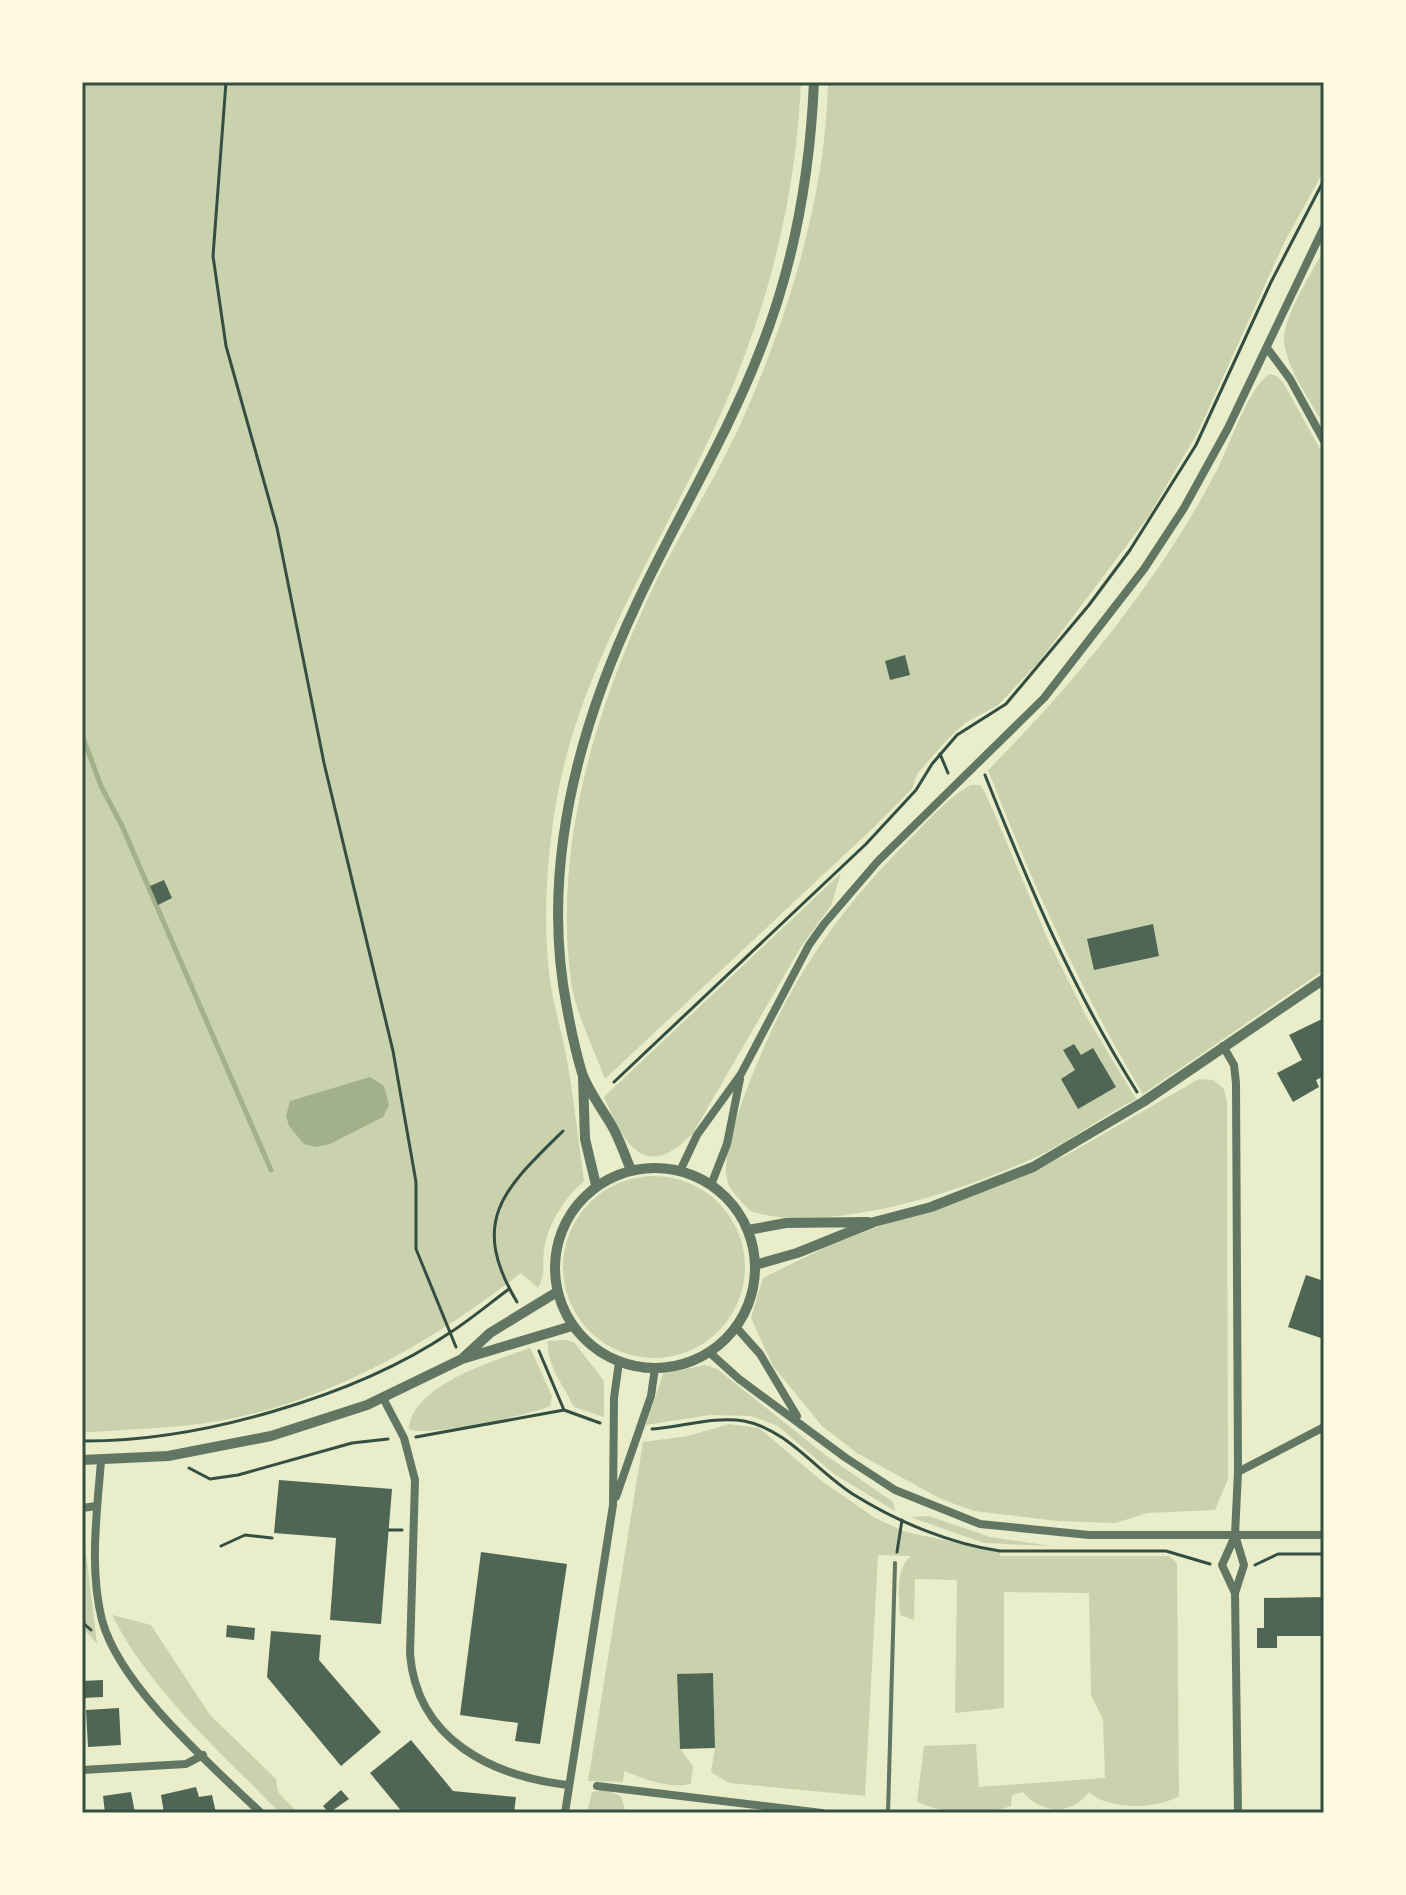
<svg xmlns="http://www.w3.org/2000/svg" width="1406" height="1895" font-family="'Sofia Sans Condensed',sans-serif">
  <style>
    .green { fill: #cad2ad }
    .water { fill: #a3b18a }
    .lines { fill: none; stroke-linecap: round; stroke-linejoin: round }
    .stream { stroke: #a3b18a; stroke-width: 5 }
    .building { fill: #4f6655 }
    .path { stroke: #344e41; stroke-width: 3 }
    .service { stroke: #617663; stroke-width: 4 }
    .minor { stroke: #617663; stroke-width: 8 }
    .tertiary { stroke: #617663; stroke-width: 10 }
    .neatline { fill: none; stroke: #344e41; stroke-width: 3 }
  </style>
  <rect width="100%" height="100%" fill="#e9edc9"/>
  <!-- green -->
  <path class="green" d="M82 82H801C796 197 769 304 723 409 665 540 578 665 555 809 547 861 543 919 549 972 552 1000 561 1028 566 1055 574 1097 578 1139 584 1181 566 1197 550 1220 545 1245 541 1261 547 1273 538 1288L521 1273C432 1342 332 1400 220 1421 179 1428 134 1429 92 1432L82 1431Z
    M828 82H1324V170L1285 241 1198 432 1148 517 1038 663 998 705 965 723 945 742 917 774 912 789 872 829 605 1079C594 1049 576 1014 571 982 554 854 591 723 644 607 669 550 705 498 732 442 783 335 826 201 828 82Z
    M1324 250V425C1310 400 1287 370 1284 341 1282 319 1313 270 1324 250Z
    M1269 374 1277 376 1284 384 1324 456V970L1143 1094C1080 990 1032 883 988 770 1075 683 1160 580 1217 470 1229 447 1249 387 1269 374Z
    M971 785H980L985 792 1049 942 1086 1016 1136 1099C1105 1115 1077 1136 1046 1152 975 1188 828 1237 750 1211 743 1203 732 1193 728 1183 721 1160 734 1127 741 1105 779 998 827 922 908 841 926 823 948 797 971 785Z
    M841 873 831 906 802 945 693 1133C645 1183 625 1145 604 1097Z
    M1199 1079 1213 1080 1224 1089 1227 1103 1228 1479 1215 1510 1147 1513 1116 1523 1057 1521 974 1511 941 1499 857 1453 822 1426 773 1366 751 1318 763 1278 830 1245 1065 1156Z
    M563 1267a91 91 0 1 1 182 0a91 91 0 1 1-182 0Z
    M565 1340 574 1342 604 1381V1417L574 1407C565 1388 545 1362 548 1341Z
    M530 1348 552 1396 550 1406C531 1415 424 1438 409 1429 412 1385 494 1361 530 1348Z
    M705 1365 717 1369 824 1454 893 1502 895 1511 834 1474 778 1426 751 1416 710 1415 646 1425 663 1374Z
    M729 1424 759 1428 823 1482 875 1518 906 1532 1000 1552V1556H1169L1177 1563 1179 1796C1156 1810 1108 1810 1089 1792 1071 1816 1041 1814 1023 1792L1012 1795 1011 1806C989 1815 936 1814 917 1801L924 1746 976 1744 979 1787 1105 1778 1103 1719 1091 1695 1089 1593 1004 1592V1708L955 1713 957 1580 915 1579 914 1620 900 1615C899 1594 895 1570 911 1556L878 1555 865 1796 729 1783 711 1772 715 1748 713 1673 677 1674 680 1749 693 1766 691 1784C667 1789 646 1779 624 1771L623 1782 588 1781 643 1442 688 1436Z
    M929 1516 990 1537 1051 1546 984 1543 910 1517Z
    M82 1519 97 1644 82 1627Z
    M112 1615 151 1625 210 1715 276 1779 278 1792 295 1810 292 1813H280C220 1751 151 1692 112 1615Z
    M605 1790 621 1796 626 1813H587L592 1792Z"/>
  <!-- water -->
  <path class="water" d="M370 1077 384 1086 389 1105 383 1117 330 1144 316 1147 304 1144 289 1126 286 1116 290 1101Z"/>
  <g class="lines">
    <!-- stream -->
    <path class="stream" d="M82 735 101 786 122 826 271 1170"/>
  </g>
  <!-- building -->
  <path class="building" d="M905 655 910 675 890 680 885 661Z
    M164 880 172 898 158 905 150 886Z
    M1153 924 1159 956 1094 970 1087 939Z
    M1324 1018V1076L1316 1080 1319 1087 1293 1102 1277 1073 1302 1060 1289 1035Z
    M1074 1044 1081 1055 1093 1048 1116 1087 1078 1109 1061 1079 1075 1070 1063 1050Z
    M1306 1275 1324 1281V1339L1288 1327Z
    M279 1480 392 1489 381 1624 330 1620 336 1538 274 1533Z
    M481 1552 567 1564 540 1744 515 1741 518 1723 460 1715Z
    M1324 1597V1636H1277V1648H1257V1628H1264V1598Z
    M227 1625 255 1628 254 1640 226 1637Z
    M271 1631 321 1635 319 1660 381 1732 341 1766 267 1677Z
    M713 1673 715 1748 680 1749 677 1674Z
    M103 1680V1697L83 1698 82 1681Z
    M119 1708 121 1745 88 1747 86 1710Z
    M411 1740 453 1791 516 1797 514 1813H403L370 1773Z
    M196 1787 199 1797 212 1795 216 1813H164L161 1795Z
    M341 1790 349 1799 329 1813 323 1806Z
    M131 1792 135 1813H105L103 1796Z"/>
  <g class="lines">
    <!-- path -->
    <path class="path" d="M226 82 213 256 226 346 277 528 324 763 393 1051 416 1182V1249L456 1347
      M940 754 948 773
      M985 775C1030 888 1072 988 1137 1092
      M614 1082 866 844 916 790 932 764 957 735 1006 704 1089 605 1130 550 1196 445 1271 282 1324 180
      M517 1302C468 1220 505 1188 563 1131
      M539 1351 564 1410
      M652 1429C682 1427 715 1416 744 1421 788 1429 819 1474 856 1496 898 1522 951 1544 1000 1551H1166L1210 1564
      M416 1437 564 1410 600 1423
      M82 1441C197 1442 355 1397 451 1332 471 1319 490 1303 509 1289
      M189 1468 210 1479 238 1475 352 1443 388 1439
      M389 1530H402
      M221 1546 245 1535 272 1538
      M897 1552 902 1520
      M1255 1565 1278 1554H1324
      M82 1622 91 1630"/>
    <!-- service -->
    <path class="service" d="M888 1813 895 1563"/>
    <!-- minor -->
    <path class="minor" d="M1267 348 1290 379 1324 441
      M1223 1046 1234 1065 1236 1083 1238 1472 1235 1535 1244 1565 1235 1593 1238 1813
      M680 1171 697 1135 741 1074 809 945 824 924 878 861 1044 698 1144 569 1184 508 1228 428 1324 227
      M711 1185 727 1144 740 1079
      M736 1327 760 1354 797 1416
      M709 1352 739 1379 846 1458 895 1490 980 1524 1089 1535H1324
      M383 1398 404 1438 415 1480 410 1654C417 1740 492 1776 568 1785
      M101 1461C97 1512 89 1569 102 1620 120 1687 211 1765 261 1813
      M1238 1472 1324 1427
      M616 1497 651 1396 655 1368
      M82 1508 97 1506
      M1235 1536 1222 1565 1235 1593
      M82 1770 186 1764 203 1755
      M597 1786 822 1813
      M565 1813 613 1505 614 1398 619 1362"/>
    <!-- tertiary -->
    <path class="tertiary" d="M583 1077 585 1139 596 1185
      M555 1268a100 100 0 1 1 200 0a100 100 0 1 1-200 0Z
      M631 1170C625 1156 620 1140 612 1126 602 1109 589 1092 582 1073 576 1053 571 1030 567 1008 540 870 578 728 637 603 677 517 727 437 761 348 795 262 810 173 814 82
      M748 1230 786 1223 868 1222
      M755 1265 797 1253 874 1222 931 1207 1033 1167 1143 1102 1324 979
      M463 1358 490 1333 557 1292
      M82 1460 168 1456 271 1436 367 1405 462 1359 572 1326"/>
  </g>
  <!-- border -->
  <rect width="1406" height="1895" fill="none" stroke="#fefae0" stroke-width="168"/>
  <rect x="84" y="84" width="1238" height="1727" class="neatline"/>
</svg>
